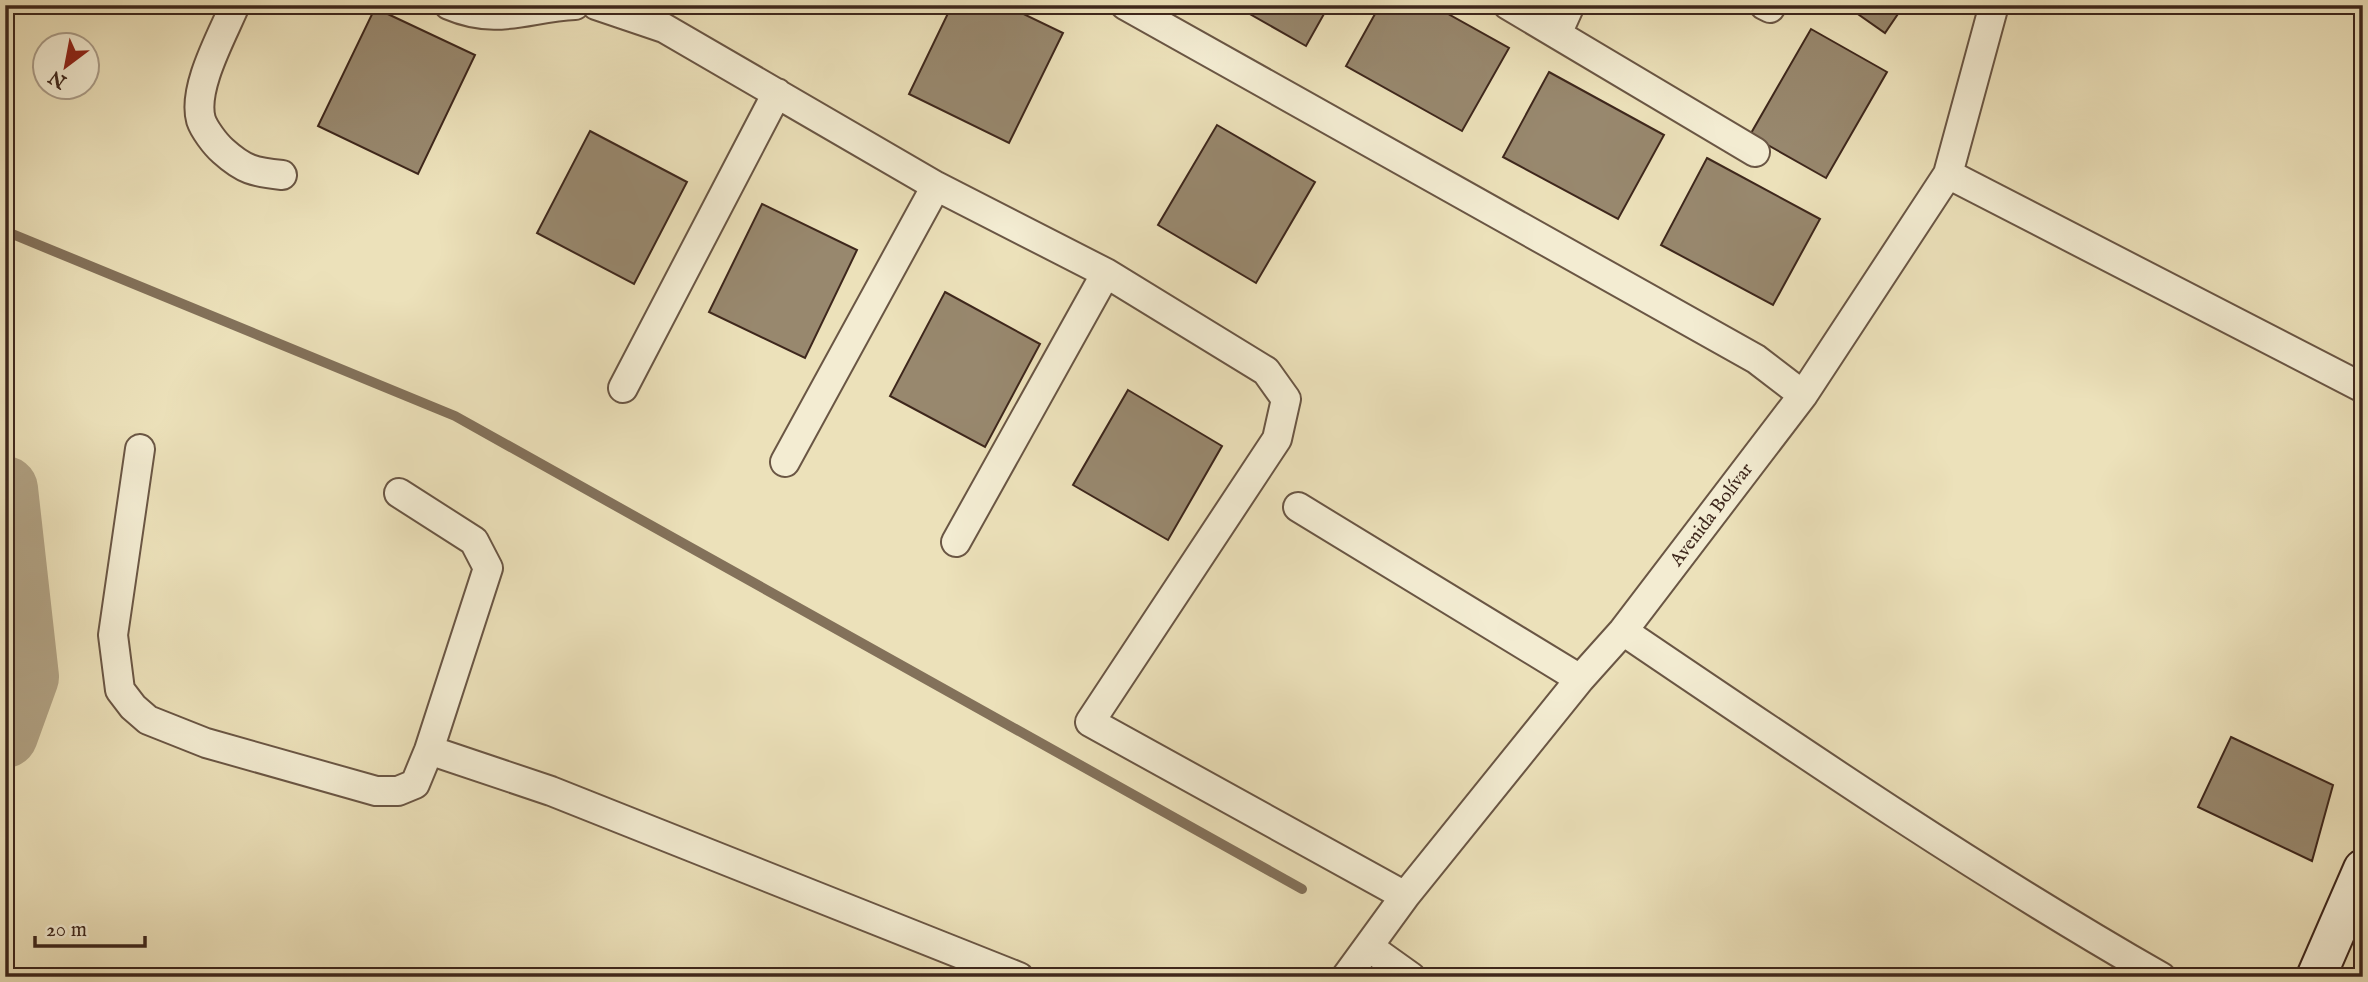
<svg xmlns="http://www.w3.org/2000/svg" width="2368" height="982" font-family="'IM FELL English',serif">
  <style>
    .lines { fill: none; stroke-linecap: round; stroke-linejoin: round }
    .stream { stroke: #83715a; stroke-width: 10 }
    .river { stroke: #b1a284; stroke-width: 66 }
    .building { fill: #98886e; stroke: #3e271c; stroke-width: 2 }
    .minor-casing { stroke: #6a5644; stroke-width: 32 }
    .secondary-casing { stroke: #3e271c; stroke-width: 42 }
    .minor { stroke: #f3ecd2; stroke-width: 28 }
    .secondary { stroke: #f3ecd2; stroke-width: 38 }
    .labels { text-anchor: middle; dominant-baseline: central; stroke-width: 5; stroke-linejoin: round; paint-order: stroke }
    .street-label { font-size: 19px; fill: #3e271c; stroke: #f3ecd2 }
  </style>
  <rect width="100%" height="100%" fill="#ece1ba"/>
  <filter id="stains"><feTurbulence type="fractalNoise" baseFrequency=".00286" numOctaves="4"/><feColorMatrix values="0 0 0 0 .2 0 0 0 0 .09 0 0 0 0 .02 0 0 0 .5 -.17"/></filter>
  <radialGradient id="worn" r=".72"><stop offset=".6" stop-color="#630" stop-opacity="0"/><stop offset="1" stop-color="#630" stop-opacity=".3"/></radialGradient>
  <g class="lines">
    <!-- stream -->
    <path class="stream" d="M5 231 455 416 1302 889"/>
    <!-- river -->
    <path class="river" d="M5 489 26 677 5 735"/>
  </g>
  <!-- building -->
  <path class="building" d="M952 5H1005L1063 33 1009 143 909 94Z
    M1234 5H1329L1306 46Z
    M1380 5H1432L1509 48 1462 131 1346 66Z
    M1845 5H1904L1885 33Z
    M375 8 475 55 418 174 318 126Z
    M1811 29 1887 72 1826 178 1750 135Z
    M1549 72 1664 135 1618 219 1503 157Z
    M1217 125 1315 182 1256 283 1158 225Z
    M590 131 687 182 634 284 537 233Z
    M1707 158 1820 219 1773 305 1661 245Z
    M762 204 857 250 805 358 709 312Z
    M945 292 1040 344 985 447 890 396Z
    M1128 390 1222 446 1168 540 1073 485Z
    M2231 737 2333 785 2312 861 2198 807Z"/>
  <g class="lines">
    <defs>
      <path id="minor" d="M235 5C223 34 192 88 201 120 204 129 215 144 223 151 244 170 254 172 282 175
        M449 5C498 26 528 7 575 5
        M596 5 664 28 936 186 1106 273 1266 371 1286 399 1277 439 1090 722 1405 896
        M1125 5 1756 359 1803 395
        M1508 5 1755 152
        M1764 5 1770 8
        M1557 34 1570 5
        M1948 174 2363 388
        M623 388 777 93
        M140 449 113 635 120 690 133 707 148 720 206 743 376 791H398L415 784 429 750 488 568 474 541 399 493
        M785 462 936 186
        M1298 507 1580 679
        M956 542 1106 273
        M1623 631C1800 751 1976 871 2161 977
        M429 750 551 791 1019 977
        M1369 947 1411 977
        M1346 977 1405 896 1580 679 1623 631 1803 395 1948 174 1994 5"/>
      <path id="secondary" d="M2316 977 2363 869"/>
    </defs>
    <!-- minor casing -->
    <use href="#minor" class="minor-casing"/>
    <!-- secondary casing -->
    <use href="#secondary" class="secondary-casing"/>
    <!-- minor -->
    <use href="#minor" class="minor"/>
    <!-- secondary -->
    <use href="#secondary" class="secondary"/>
  </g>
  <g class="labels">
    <!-- street labels -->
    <g class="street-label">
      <text transform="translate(1712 515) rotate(-53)">Avenida Bolívar</text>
    </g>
  </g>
  <!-- margin -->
  <rect width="2368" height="982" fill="none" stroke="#ece1ba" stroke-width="28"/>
  <rect x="7" y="7" width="2354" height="968" fill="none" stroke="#3e271c" stroke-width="3.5"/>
  <rect x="14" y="14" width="2340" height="954" fill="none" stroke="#3e271c" stroke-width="2"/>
  <!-- north arrow -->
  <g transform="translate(66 66) rotate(212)"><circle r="33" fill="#f3ecd2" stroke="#ab9d89" stroke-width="2"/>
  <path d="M0-5L12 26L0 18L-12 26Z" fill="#8f2418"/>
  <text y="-10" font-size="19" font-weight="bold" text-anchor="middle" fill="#3e271c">N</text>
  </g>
  <!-- scale -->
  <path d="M35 936v10h110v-10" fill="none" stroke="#3e271c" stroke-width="3.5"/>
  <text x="46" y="936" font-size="21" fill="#3e271c" stroke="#f3ecd2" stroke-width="5" paint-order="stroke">20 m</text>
  <rect width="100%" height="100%" filter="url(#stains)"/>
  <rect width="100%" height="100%" fill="url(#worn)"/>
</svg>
